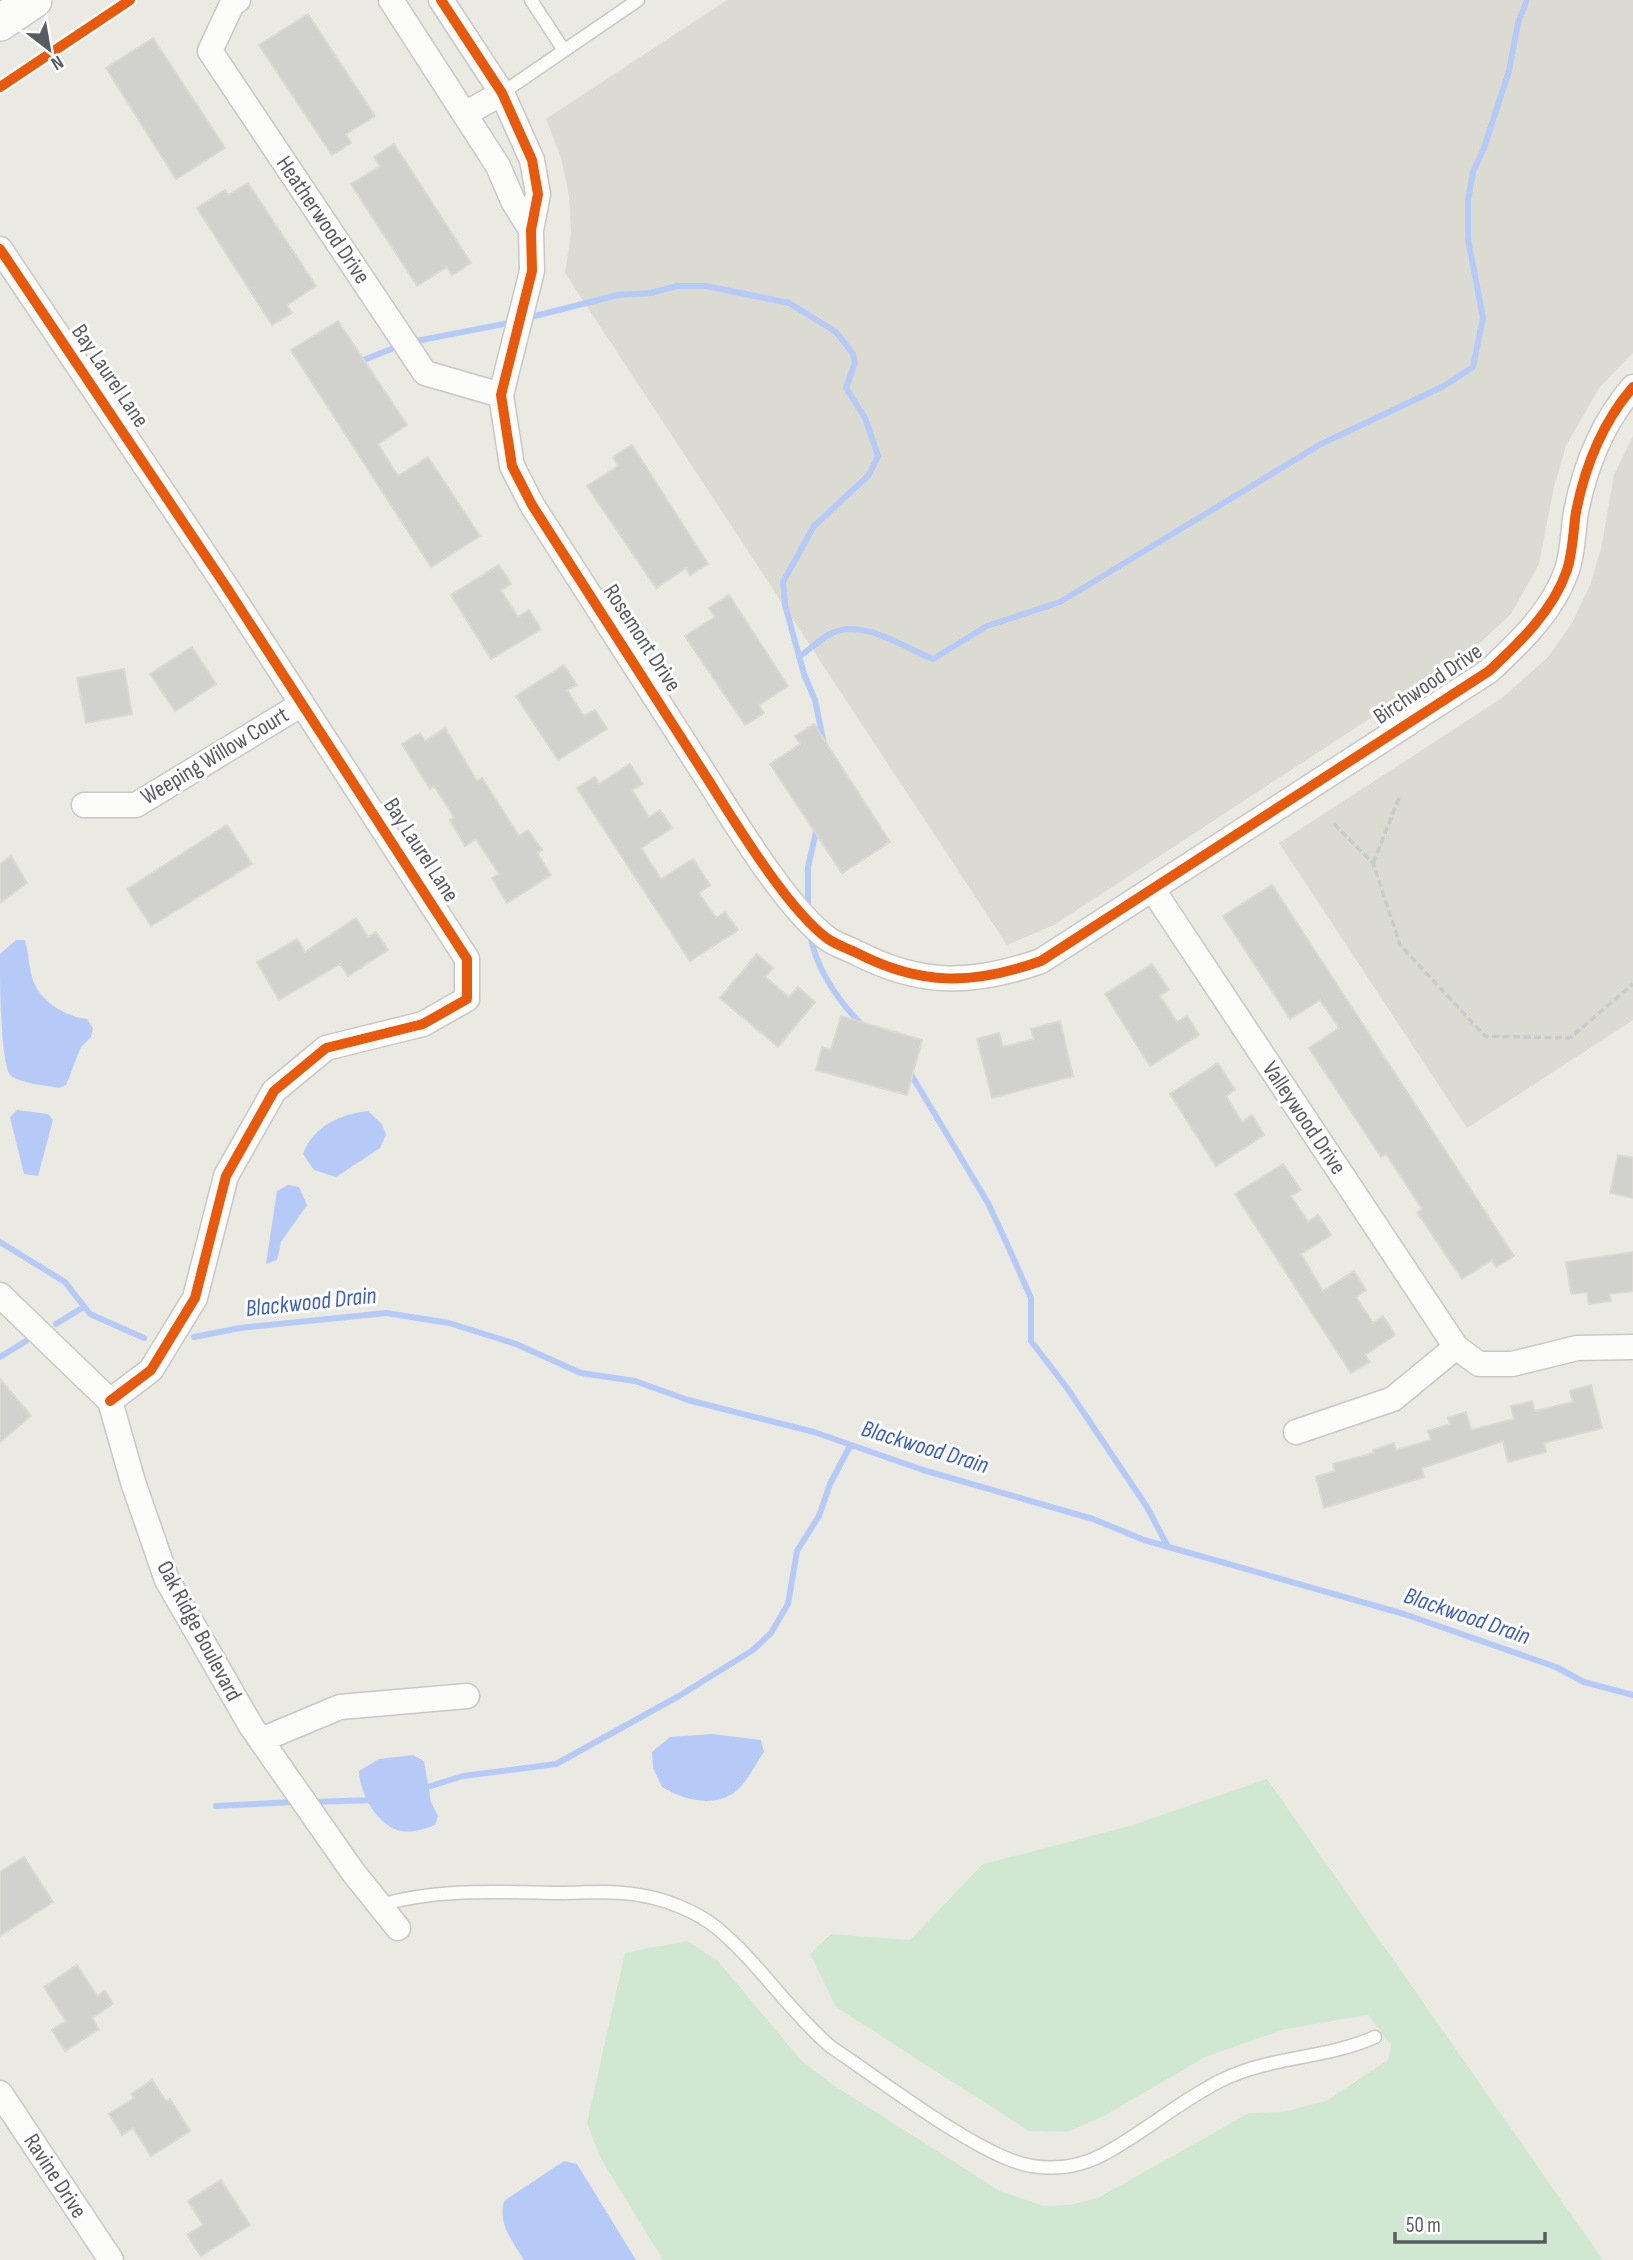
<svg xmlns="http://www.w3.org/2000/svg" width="1633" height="2260" font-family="'Sofia Sans Condensed',sans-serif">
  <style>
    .education { fill: #dbdbd1 }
    .green { fill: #d0e8d2 }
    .water { fill: #b5caf7 }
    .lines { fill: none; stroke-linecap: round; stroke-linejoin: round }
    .stream { stroke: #b5caf7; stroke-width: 6 }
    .building { fill: #d1d1cd; stroke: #dad9d2; stroke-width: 2 }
    .lane-casing { stroke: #c7c7c6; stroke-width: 15 }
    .street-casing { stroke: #c7c7c6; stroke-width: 27 }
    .secondary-casing { stroke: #c9c9c9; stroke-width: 38 }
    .path { stroke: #c6ccca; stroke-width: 3.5; stroke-dasharray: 7 3.5; stroke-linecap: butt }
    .lane { stroke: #fcfcfb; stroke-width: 12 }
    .street { stroke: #fcfcfb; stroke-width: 24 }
    .secondary { stroke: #fcfcfb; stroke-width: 35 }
    .cycleway-casing { stroke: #fff; stroke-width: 15 }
    .cycleway { stroke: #e8590c; stroke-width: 10 }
    .labels { text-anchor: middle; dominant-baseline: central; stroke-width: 6; stroke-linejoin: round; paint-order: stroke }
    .street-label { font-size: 23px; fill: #595b62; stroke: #fff }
    .water-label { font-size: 24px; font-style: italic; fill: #3b5ec8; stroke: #fff }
  </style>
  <rect width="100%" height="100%" fill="#eaeae3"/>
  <!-- education -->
  <path class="education" d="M727 0H1633V353L1599 388 1566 446 1554 487 1539 564 1511 614 1467 655 1054 925 1007 945 565 273 571 233 569 195 561 158 546 119Z
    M1633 436V1020L1467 1128 1279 843 1502 698 1548 657 1572 623 1590 585 1601 549 1614 475Z"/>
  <!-- green -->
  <path class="green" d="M1267 1779 1603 2260H663L600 2157 587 2123 625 1953 687 1941 717 1960 801 2060 833 2085 1000 2191 1043 2206 1071 2205 1098 2198 1249 2113 1284 2112 1326 2101 1388 2060 1391 2045 1368 2015 1286 2029 1205 2057 1104 2116 1067 2132 1029 2131 836 2007 810 1954 831 1934 910 1940 983 1864 1130 1826Z"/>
  <!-- water -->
  <path class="water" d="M16 940H25C29 954 29 971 34 983 43 1003 67 1017 87 1019L93 1028 91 1037 81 1047 66 1085 59 1088C45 1085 23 1084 11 1076 0 1065 0 976 0 954Z
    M17 1110 48 1114 53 1120 38 1176 24 1174 10 1117Z
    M368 1111 382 1124 386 1135 380 1148 336 1177 314 1170 303 1154C313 1126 341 1114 368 1111Z
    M288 1185 299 1187 307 1205 281 1242 277 1260 266 1264 277 1191Z
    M712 1734 761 1740 764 1752C755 1764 747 1783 735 1792 714 1808 683 1800 662 1787L653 1768 652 1752 670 1737Z
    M413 1755 424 1761 431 1802 438 1816 435 1825C424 1829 414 1833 402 1831 378 1828 359 1792 359 1771L379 1759Z
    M564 2161 577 2164 636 2260H524C512 2241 498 2224 504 2201Z"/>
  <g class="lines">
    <!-- stream -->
    <path class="stream" d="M527 318 618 295 651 293 677 286H706L789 303 836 332 853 354 855 363 846 388 865 418 878 456 869 475 814 526 783 582 785 605 804 674 815 700 824 744
      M411 342 514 322
      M359 362 401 345
      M799 657C809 650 819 640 830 634 863 617 904 648 933 659L987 626 1060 602 1321 444 1444 386 1473 367 1483 318 1468 239V200L1473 172 1484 148 1509 71 1518 23 1527 0
      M808 910V867L817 828
      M810 935C817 970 839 1002 864 1027
      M909 1071 988 1203 1007 1244 1031 1298V1341L1067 1388 1147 1507 1167 1545
      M0 1242 65 1282 90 1314 144 1338
      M56 1324 82 1308
      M194 1337 240 1328 386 1313 449 1323 516 1344 581 1373 635 1381 688 1400 814 1432 923 1470 1093 1519 1144 1540 1404 1614 1556 1667 1584 1682 1633 1695
      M0 1357 26 1341
      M421 1789 463 1776 556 1764 679 1696 753 1650 771 1633 788 1604 797 1551 819 1516 830 1484 850 1446
      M310 1802 376 1800
      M216 1806 296 1802"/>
  </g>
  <!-- building -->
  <path class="building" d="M308 14 375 116 346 134 351 143 332 155 259 45Z
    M153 38 225 148 176 179 106 68Z
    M394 144 471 263 452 275 447 267 417 286 351 184 380 166 374 157Z
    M248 183 316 286 287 305 292 313 272 325 197 208 225 190 228 195Z
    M338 321 407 425 378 444 398 476 428 457 480 536 431 567 291 350Z
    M632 445 708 564 690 575 686 568 656 588 587 486 618 466 613 457Z
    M499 565 511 584 501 590 518 617 529 610 541 629 491 659 451 595Z
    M729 595 788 686 759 705 764 713 745 725 685 636 715 617 709 608Z
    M192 647 216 684 175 711 150 674Z
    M564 665 577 685 567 690 584 716 595 710 607 729 558 760 516 696Z
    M124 669 132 714 86 723 77 678Z
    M814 724 890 842 842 873 770 764 800 744 795 736Z
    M445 728 477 781 482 778 519 836 528 830 542 850 537 853 551 875 507 903 492 878 499 874 476 839 465 846 450 820 454 817 434 786 430 789 402 744 420 733 425 741Z
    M630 764 643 784 632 790 649 817 660 810 672 828 641 848 661 879 693 859 710 885 699 893 716 918 725 912 738 930 690 961 577 788 595 777 599 784Z
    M227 825 252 864 151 926 127 889Z
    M11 856 27 883 0 903V864Z
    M1272 885 1514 1256 1496 1267 1492 1260 1462 1279 1417 1212 1422 1209 1386 1154 1381 1157 1309 1048 1339 1028 1320 1000 1290 1019 1223 916Z
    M356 918 368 937 376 932 388 950 348 976 340 964 279 1000 257 962 297 939 305 952Z
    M757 954 773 968 765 977 789 997 798 987 815 1002 778 1047 720 998Z
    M1152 964 1169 990 1160 996 1177 1022 1187 1016 1199 1035 1150 1066 1105 994Z
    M841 1016 922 1040 907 1095 816 1070 822 1047 831 1050Z
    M1060 1021 1073 1076 992 1098 977 1039 999 1033 1003 1047 1034 1039 1031 1029Z
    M1218 1063 1235 1090 1226 1096 1242 1122 1252 1115 1264 1135 1216 1166 1170 1094Z
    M1618 1155 1633 1158V1198L1610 1193Z
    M1283 1164 1301 1190 1291 1196 1308 1222 1318 1215 1331 1235 1301 1254 1323 1291 1354 1271 1366 1290 1356 1297 1373 1323 1383 1316 1395 1335 1365 1355 1370 1362 1351 1373 1235 1194Z
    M1633 1252V1291L1609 1294 1611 1301 1589 1304 1587 1292 1571 1294 1566 1262Z
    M0 1379 31 1416 0 1442Z
    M1591 1385 1602 1428 1544 1443 1546 1452 1508 1462 1503 1441 1422 1468 1424 1477 1324 1508 1316 1477 1335 1471 1333 1464 1374 1453 1373 1450 1394 1443 1396 1450 1431 1440 1428 1431 1450 1424 1448 1418 1466 1412 1471 1430 1514 1419 1511 1406 1532 1401 1535 1411 1573 1402 1570 1391Z
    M24 1857 53 1902 0 1936V1872Z
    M77 1965 97 1996 105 1991 113 2004 92 2018 99 2029 65 2051 52 2030 66 2021 44 1987Z
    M152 2080 166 2101 170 2099 190 2131 151 2156 133 2128 122 2135 109 2114 134 2098 131 2094Z
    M221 2180 250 2225 201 2256 187 2235 203 2225 188 2201Z"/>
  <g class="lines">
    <defs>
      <path id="lane" d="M531 0 563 49
        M502 93 638 0
        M380 1905C439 1888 498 1892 559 1893 585 1893 613 1890 639 1895 665 1899 696 1911 717 1928 759 1963 789 2011 831 2047 877 2077 982 2159 1032 2166 1057 2170 1082 2166 1104 2154 1145 2132 1181 2100 1222 2080 1271 2056 1326 2059 1375 2037"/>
      <path id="street" d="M238 0 232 4 210 51 425 373 501 395
        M391 0 498 166 513 201 531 230
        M441 0 502 93 532 160 538 194 531 230 532 271 501 395 512 466 532 505C590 596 649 687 707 778 735 822 787 909 828 939 837 945 847 948 857 953 921 986 973 985 1041 961L1489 671C1520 642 1553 611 1567 570 1573 552 1573 531 1576 512 1585 466 1602 423 1633 387
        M465 114 502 93
        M0 249 225 585 467 959V999L423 1024 326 1048 274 1091 226 1176 195 1298 151 1370 110 1401
        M84 805H136L302 704
        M1153 890 1456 1347 1479 1364H1512L1577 1348 1633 1347
        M0 1295 110 1401 133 1482 167 1580 251 1726 353 1872 398 1928
        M1296 1432 1393 1399 1456 1347
        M261 1740 340 1707 467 1696
        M0 2093 111 2260"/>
      <path id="secondary" d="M0 23 34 0"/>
    </defs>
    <!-- lane casing -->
    <use href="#lane" class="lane-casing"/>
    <!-- street casing -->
    <use href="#street" class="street-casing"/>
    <!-- secondary casing -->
    <use href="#secondary" class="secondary-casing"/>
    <!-- path -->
    <path class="path" d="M1334 824 1373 863 1400 945 1485 1036 1570 1038 1633 984
      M1373 863 1399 798"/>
    <!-- lane -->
    <use href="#lane" class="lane"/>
    <!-- street -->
    <use href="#street" class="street"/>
    <!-- secondary -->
    <use href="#secondary" class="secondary"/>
    <defs>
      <path id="cycleway" d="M441 0 502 93 532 160 538 194 531 230 532 271 501 395 512 466 532 505C590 596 649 687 707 778 735 822 787 909 828 939 837 945 847 948 857 953 921 986 973 985 1041 961L1489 671C1520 642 1553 611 1567 570 1573 552 1573 531 1576 512 1585 466 1602 423 1633 387
        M0 87 130 0
        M0 249 225 585 467 959V999L423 1024 326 1048 274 1091 226 1176 195 1298 151 1370 110 1401"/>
    </defs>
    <!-- cycleway casing -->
    <use href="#cycleway" class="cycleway-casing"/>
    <!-- cycleway -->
    <use href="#cycleway" class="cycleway"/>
  </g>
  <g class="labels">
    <!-- street labels -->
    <g class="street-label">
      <text transform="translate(323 220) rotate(56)">Heatherwood Drive</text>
      <text transform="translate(110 376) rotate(56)">Bay Laurel Lane</text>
      <text transform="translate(642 638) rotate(57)">Rosemont Drive</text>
      <text transform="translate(1428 684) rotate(-34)">Birchwood Drive</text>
      <text transform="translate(215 756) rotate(-31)">Weeping Willow Court</text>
      <text transform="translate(421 850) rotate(57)">Bay Laurel Lane</text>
      <text transform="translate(1304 1118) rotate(56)">Valleywood Drive</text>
      <text transform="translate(199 1631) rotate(62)">Oak Ridge Boulevard</text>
      <text transform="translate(55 2176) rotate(57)">Ravine Drive</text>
    </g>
    <!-- water labels -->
    <g class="water-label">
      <text transform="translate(311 1302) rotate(-6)">Blackwood Drain</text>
      <text transform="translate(925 1447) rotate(17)">Blackwood Drain</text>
      <text transform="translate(1467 1616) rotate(19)">Blackwood Drain</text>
    </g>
  </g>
  <!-- north arrow -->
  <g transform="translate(49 49) rotate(149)" stroke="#ffffff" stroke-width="5" paint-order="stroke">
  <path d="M0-5L12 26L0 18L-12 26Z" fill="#595b62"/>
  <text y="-10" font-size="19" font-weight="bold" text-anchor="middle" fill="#595b62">N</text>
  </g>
  <!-- scale -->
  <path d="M1395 2232v10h150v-10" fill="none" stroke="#595b62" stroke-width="3.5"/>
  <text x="1406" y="2232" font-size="21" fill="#595b62" stroke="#ffffff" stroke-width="5" paint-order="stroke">50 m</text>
</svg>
